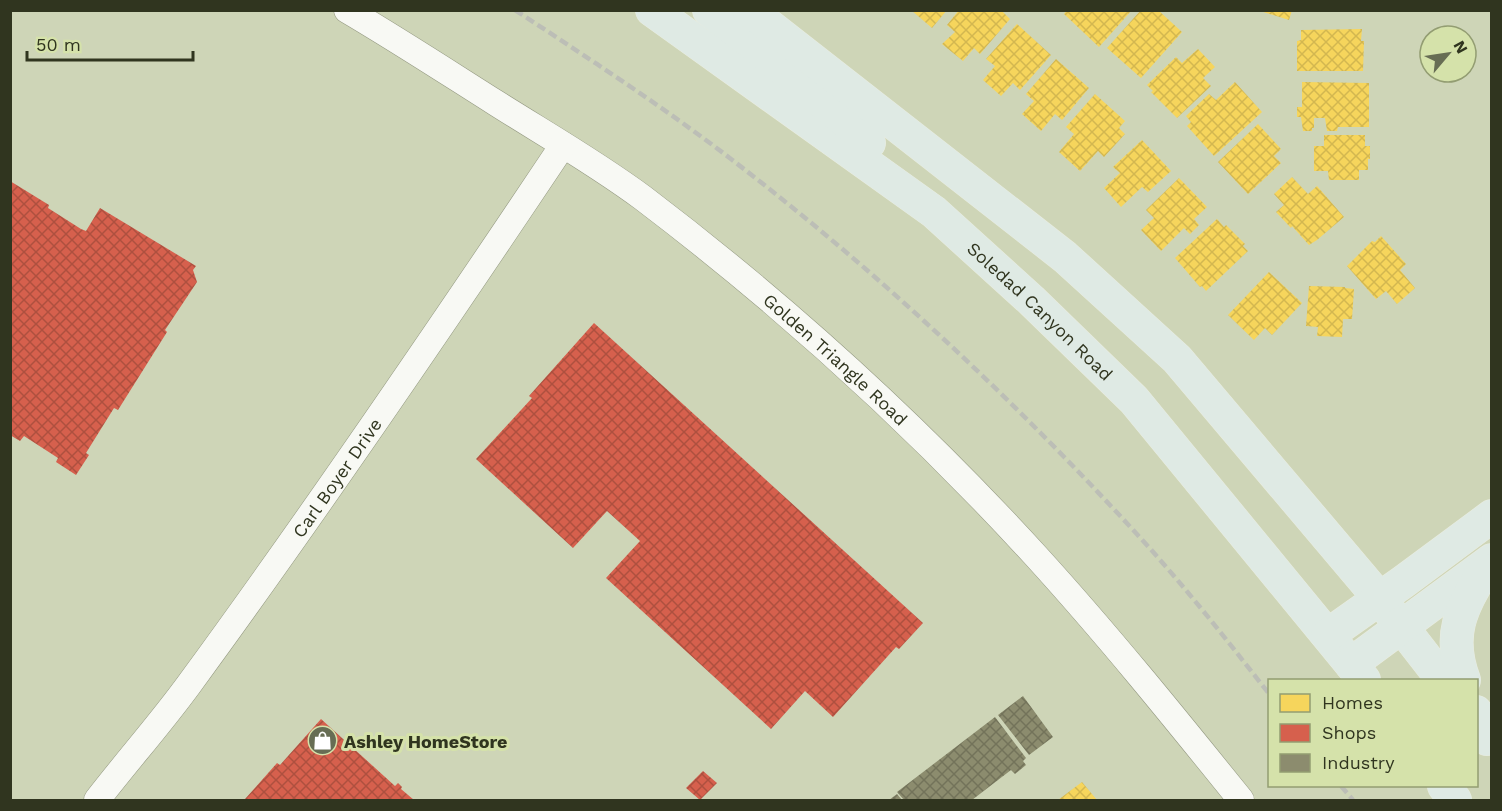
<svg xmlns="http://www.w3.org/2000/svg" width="1502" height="811" font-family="'Work Sans',sans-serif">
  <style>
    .homes { fill: url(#homes-cross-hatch) }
    .shops { fill: url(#shops-cross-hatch) }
    .industry { fill: url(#industry-cross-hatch) }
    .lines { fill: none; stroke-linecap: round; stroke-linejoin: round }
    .tertiary-casing { stroke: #939881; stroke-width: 27 }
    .primary-casing { stroke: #e9ecdf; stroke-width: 34 }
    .tertiary { stroke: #f8f9f4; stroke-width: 26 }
    .primary { stroke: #dfeae4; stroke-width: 33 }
    .rail { stroke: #bcbeb6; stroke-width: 4.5; stroke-dasharray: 9 4.5; stroke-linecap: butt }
    .labels { text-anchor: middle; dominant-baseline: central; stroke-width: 6; stroke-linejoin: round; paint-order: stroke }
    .street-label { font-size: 18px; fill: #30351f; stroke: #d5e2aa }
    .poi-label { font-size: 18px; font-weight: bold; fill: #30351f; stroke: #d5e2aa; text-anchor: start }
  </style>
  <defs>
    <pattern id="homes-cross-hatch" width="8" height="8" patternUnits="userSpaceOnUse" patternTransform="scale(1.5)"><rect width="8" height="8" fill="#f6d55c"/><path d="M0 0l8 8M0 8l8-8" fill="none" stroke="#d3b750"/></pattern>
    <pattern id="shops-cross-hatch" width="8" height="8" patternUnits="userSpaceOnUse" patternTransform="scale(1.5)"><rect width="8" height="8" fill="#d6604d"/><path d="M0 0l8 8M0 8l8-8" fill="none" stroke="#ae503f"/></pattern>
    <pattern id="industry-cross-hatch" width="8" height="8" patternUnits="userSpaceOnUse" patternTransform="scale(1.5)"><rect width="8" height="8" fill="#8c8c6e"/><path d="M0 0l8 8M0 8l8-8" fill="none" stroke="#73735a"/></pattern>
  </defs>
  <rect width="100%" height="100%" fill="#ced5b7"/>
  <!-- homes -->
  <path class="homes" d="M911 10H947L932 28Z
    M959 10H1001L1010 19 980 54 974 48 963 61 942 44 955 32 947 25Z
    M1067 10H1132L1099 47 1064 14Z
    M1141 10H1158L1182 32 1141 78 1107 48Z
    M1257 10H1292L1289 20Z
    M1017 24 1051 55 1020 90 1013 83 1001 96 983 80 995 66 986 59Z
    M1362 29 1361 41H1364L1363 71H1297V41L1301 40V30Z
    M1198 49 1215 67 1203 78 1211 86 1177 118 1151 92 1153 91 1147 85 1176 57 1182 63Z
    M1056 59 1089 88 1062 120 1055 114 1041 131 1022 114 1034 101 1026 94Z
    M1235 82 1262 112 1214 156 1187 126 1191 122 1186 116 1209 94 1216 100Z
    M1302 82 1369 83V127H1338L1337 131H1327L1325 118H1314V128H1312V131H1303L1301 117H1297V107H1302Z
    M1095 94 1125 121 1119 128 1125 134 1104 157 1098 151 1080 171 1059 152 1074 134 1066 127Z
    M1258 124 1281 149 1274 156 1281 163 1248 194 1218 162Z
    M1324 135H1365V146H1370V159H1368V170H1359V180H1329L1328 171H1314V146H1324Z
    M1142 140 1171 171 1148 192 1142 187 1121 207 1104 188 1120 173 1113 167Z
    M1292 177 1308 194 1317 186 1344 217 1317 240 1309 245 1292 226 1291 228 1276 212 1284 205 1274 194Z
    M1179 178 1207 207 1194 219 1199 225 1190 234 1184 228 1161 251 1141 230 1154 218 1146 210Z
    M1217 219 1224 227 1226 225 1245 244 1243 246 1248 251 1206 291 1202 286 1200 287 1175 258Z
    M1381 236 1406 264 1400 270 1415 288 1397 304 1386 291 1376 299 1347 266 1372 241 1375 242Z
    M1269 272 1302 303 1272 335 1265 328 1254 340 1228 315Z
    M1309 286 1345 287V288L1354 289 1352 319H1343L1342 337 1317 336 1318 327 1306 326Z
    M1082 782 1097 800H1058Z"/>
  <!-- shops -->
  <path class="shops" d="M10 181 49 205 48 208 81 229 86 231 100 208 196 266 193 270 197 282 165 330 167 332 118 410 114 408 86 453 89 455 76 475 56 462 58 458 24 436 20 441 10 435Z
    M594 323 923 623 899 649 896 647 833 717 805 691 771 729 606 578 640 541 607 511 573 548 476 459 532 398 529 396Z
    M321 719 395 786 398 783 402 787 401 789 414 800 245 799 277 763 280 765Z
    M703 771 717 783 700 800 686 788Z"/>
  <!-- industry -->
  <path class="industry" d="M1023 696 1053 737 1029 755 998 715Z
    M995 717 1026 758 1023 761 1026 765 1015 774 1011 770 972 800H904L897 792Z
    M897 794 902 800H889Z"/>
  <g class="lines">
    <defs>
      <g id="tertiary">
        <path id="s1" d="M347 10C398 40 447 72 496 103 545 134 596 163 643 198 784 305 916 425 1035 555 1107 634 1174 717 1241 800"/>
        <path id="s2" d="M97 800C127 761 161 723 190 683 319 507 442 326 563 145"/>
      </g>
      <g id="primary">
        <path id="s3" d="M652 10 934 212 1031 300 1134 400 1364 680"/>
        <path d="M709 10 753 44 856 130 869 143"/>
        <path d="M749 10 1065 257 1177 359 1380 599 1443 680"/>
        <path d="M1328 635 1403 582 1492 516"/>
        <path d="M1351 664 1492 560"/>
        <path d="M1464 680C1447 635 1461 609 1484 570"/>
        <path d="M1476 712 1487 739"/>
        <path d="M1444 786 1455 800"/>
      </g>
    </defs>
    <!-- tertiary casing -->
    <use href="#tertiary" class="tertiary-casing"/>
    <!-- primary casing -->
    <use href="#primary" class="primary-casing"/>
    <!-- tertiary -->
    <use href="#tertiary" class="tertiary"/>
    <!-- primary -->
    <use href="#primary" class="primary"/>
    <!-- rail -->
    <path class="rail" d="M515 10C588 58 662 106 731 159 877 271 1011 397 1135 532 1183 584 1226 639 1270 695
      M1341 786 1353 800"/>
  </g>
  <!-- icons -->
  <defs>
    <symbol id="shop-disc" viewBox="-11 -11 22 22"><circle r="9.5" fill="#676d54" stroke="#d5e2aa"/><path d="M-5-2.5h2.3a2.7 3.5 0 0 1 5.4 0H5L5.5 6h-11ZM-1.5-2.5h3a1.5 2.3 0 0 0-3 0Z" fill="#fff"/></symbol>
  </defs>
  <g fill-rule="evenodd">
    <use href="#shop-disc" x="306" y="724" width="33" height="33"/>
  </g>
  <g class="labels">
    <!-- street labels -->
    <g class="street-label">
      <text stroke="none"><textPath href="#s3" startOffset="492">Soledad Canyon Road</textPath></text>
      <text stroke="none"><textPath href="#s1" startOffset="602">Golden Triangle Road</textPath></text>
      <text stroke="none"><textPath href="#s2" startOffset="402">Carl Boyer Drive</textPath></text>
    </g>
    <!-- poi labels -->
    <g class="poi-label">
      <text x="344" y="741">Ashley HomeStore</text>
    </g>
  </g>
  <!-- border -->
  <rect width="1502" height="811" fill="none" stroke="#30351f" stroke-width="24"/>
  <!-- legend -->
  <rect x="1268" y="679" width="210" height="108" fill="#d5e2aa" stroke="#939d72" stroke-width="1.5"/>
  <rect x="1280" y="694" width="30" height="18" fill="#f6d55c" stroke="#939d72" stroke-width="1.5"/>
  <text x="1322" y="709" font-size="18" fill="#30351f">Homes</text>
  <rect x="1280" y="724" width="30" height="18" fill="#d6604d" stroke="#939d72" stroke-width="1.5"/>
  <text x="1322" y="739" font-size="18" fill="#30351f">Shops</text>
  <rect x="1280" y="754" width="30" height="18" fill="#8c8c6e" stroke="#939d72" stroke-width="1.5"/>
  <text x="1322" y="769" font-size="18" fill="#30351f">Industry</text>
  <!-- north arrow -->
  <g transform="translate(1448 54) rotate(61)"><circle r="28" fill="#d5e2aa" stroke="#939d72" stroke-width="1.5"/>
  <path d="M0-4.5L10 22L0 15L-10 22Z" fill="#676d54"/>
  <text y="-9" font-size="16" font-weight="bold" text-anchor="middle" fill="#30351f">N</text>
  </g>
  <!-- scale -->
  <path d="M27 51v9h166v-9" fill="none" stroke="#30351f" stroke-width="3"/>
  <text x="36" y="51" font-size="18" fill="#30351f" stroke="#d5e2aa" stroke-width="4.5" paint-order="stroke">50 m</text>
</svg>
